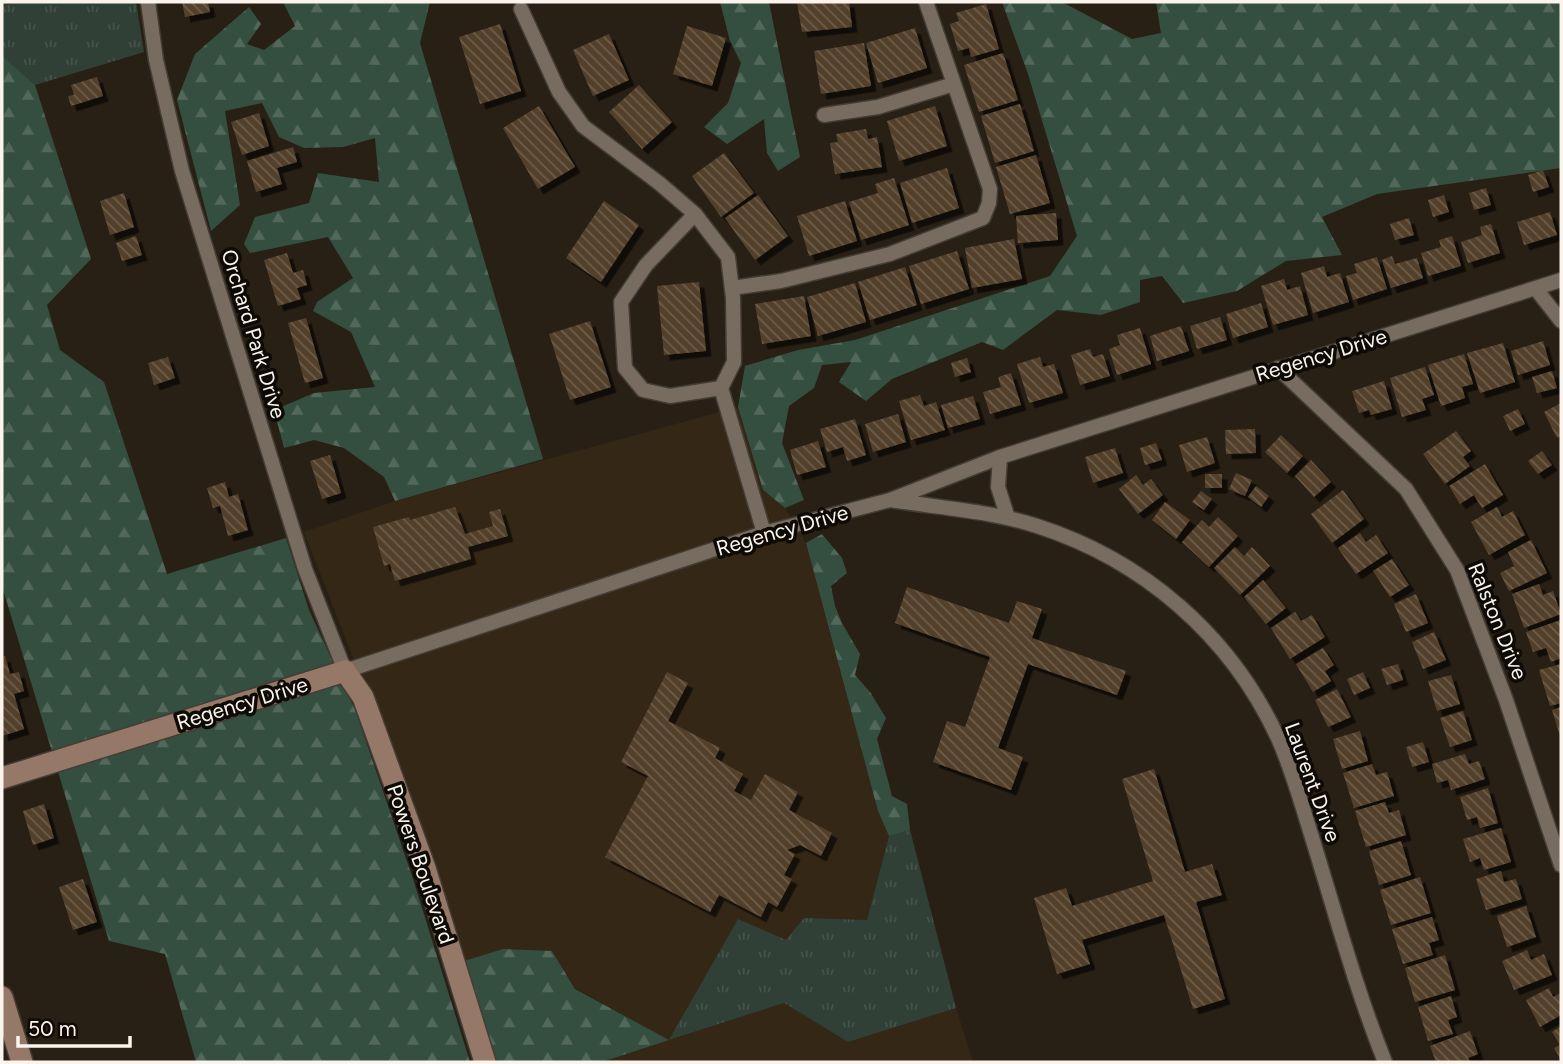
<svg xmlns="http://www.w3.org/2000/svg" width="1563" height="1064" font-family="Figtree,sans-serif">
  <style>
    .built { fill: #342716 }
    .grass { fill: url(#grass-tufts) }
    .forest { fill: url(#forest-firs) }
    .building { fill: url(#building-back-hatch); filter: url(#shadow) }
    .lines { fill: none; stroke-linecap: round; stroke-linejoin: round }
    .street-casing { stroke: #443d35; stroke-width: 17 }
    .secondary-casing { stroke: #443d35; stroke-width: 24 }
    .street { stroke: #776c5f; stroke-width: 14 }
    .secondary { stroke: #967868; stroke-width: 21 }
    .labels { text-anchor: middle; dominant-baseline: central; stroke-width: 7; stroke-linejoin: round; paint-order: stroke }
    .street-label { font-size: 21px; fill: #faf4ec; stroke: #0e0a06 }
  </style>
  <defs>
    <pattern id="grass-tufts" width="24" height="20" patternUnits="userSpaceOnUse" patternTransform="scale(1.75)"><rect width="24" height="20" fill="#304036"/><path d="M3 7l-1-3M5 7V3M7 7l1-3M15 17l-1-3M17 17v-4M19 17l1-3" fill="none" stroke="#45534a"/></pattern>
    <pattern id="forest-firs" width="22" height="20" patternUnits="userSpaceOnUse" patternTransform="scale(1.75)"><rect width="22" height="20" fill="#344e3f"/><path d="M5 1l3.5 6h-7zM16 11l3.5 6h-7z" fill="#52685b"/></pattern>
    <pattern id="building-back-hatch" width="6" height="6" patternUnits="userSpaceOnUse" patternTransform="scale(1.75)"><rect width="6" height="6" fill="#53412b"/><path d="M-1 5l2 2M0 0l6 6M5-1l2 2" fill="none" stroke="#6d5d4a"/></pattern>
    <filter id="shadow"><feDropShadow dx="5.5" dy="5.5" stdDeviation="0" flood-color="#0009"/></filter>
  </defs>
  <rect width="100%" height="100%" fill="#292015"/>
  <!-- built -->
  <path class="built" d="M738 407 763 490 785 508 806 543 878 811 889 836 867 920 804 919 787 941 670 1040 784 1003 848 1042 956 1008 973 1062H602L668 1040 575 988 552 951 461 962 425 842 304 532 395 501Z"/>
  <!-- grass -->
  <path class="grass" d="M2 2H136L144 52 35 85 2 57Z
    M910 830 956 1008 848 1042 784 1003 669 1040 738 919 786 940 804 918 867 920 889 836Z"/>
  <!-- forest -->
  <path class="forest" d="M283 2H430L420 43 543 459 395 501 384 477 344 448 314 440 284 448 274 410 314 393 375 387 351 332 313 311 317 302 353 278 328 237 250 253 244 244 255 217 309 203 318 173 379 182 375 138 343 147 304 148 279 137 262 103 225 111 240 205 211 231 177 100 195 54 249 7 261 24 247 44 264 50 295 26Z
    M720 2H769L800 157 778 171 767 153 764 119 727 144 704 127 728 103 741 63 730 41Z
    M1002 2H1062L1132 39 1161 33 1156 2H1561V168L1377 194 1322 217 1342 255 1286 261 1237 291 1183 303 1162 276 1140 280V302L1101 315 1057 310 1003 350 982 342 892 379 866 401 839 382 851 362 822 365 814 388 789 406 782 443 804 500 785 508 763 490 738 407 745 366 798 350 855 340 1050 276 1077 236 1028 74Z
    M2 56 35 85 91 259 47 305 60 350 104 382 167 574 286 538 309 610 356 712 413 879 470 1062H196L165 954 109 941 2 586Z
    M822 534 842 558 847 573 831 586 835 606 842 623 860 654 855 675 870 692 886 718 877 739 892 796 907 804 910 830 889 836 878 811 806 543Z
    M503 949 552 951 575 989 669 1040 602 1062H492L461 962Z"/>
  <!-- building -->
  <path class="building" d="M182 2H208L210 12 185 17Z
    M797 2H849L852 27 802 32Z
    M986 4 999 49 971 57 969 48 958 51 950 24 959 21 956 13Z
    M500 24 521 91 480 104 459 37Z
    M687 26 726 38 712 86 673 74Z
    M915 28 927 68 878 83 866 43Z
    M609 34 629 80 593 96 573 50Z
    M864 43 871 86 821 94 814 51Z
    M1003 53 1018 100 979 112 964 65Z
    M97 77 103 96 71 106 68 96 74 95 71 85Z
    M639 85 672 122 642 149 609 112Z
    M1020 104 1034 151 995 163 981 116Z
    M539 106 575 167 538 189 503 128Z
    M935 106 947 146 899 161 887 121Z
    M259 113 269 146 242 155 231 122Z
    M866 129 868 139 877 137 882 167 835 174 830 143 838 142 836 134Z
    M293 147 297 162 277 168 282 184 256 192 247 161Z
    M724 153 754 193 721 217 692 176Z
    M1036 155 1050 203 1010 214 996 167Z
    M947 168 959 208 912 223 900 183Z
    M1543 170 1549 187 1533 192 1528 175Z
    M894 178 909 225 861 240 849 202 878 193 875 184Z
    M1486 188 1491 205 1474 210 1469 193Z
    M124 193 134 227 110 235 100 201Z
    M758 195 788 236 755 260 725 218Z
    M1444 195 1449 212 1433 217 1428 200Z
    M604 201 639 225 601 282 566 258Z
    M845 201 857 241 809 256 797 216Z
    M1550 212 1557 235 1524 245 1517 222Z
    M1056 213 1058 240 1018 243 1016 216Z
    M1409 218 1414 235 1395 240 1390 224Z
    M1491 224 1500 253 1468 263 1461 242 1482 235 1480 227Z
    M136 236 142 255 122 261 116 243Z
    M1452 236 1461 266 1428 276 1421 253 1441 247 1439 240Z
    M1014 239 1022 279 972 288 965 248Z
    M957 251 969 289 921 304 909 266Z
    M287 253 293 273 303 270 307 285 297 288 301 299 278 306 264 260Z
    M1392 256 1395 264 1417 258 1423 278 1391 288 1382 260Z
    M1377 257 1387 289 1353 300 1346 276 1357 273 1354 264Z
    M1324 266 1327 277 1340 273 1349 302 1313 313 1301 273Z
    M905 267 917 305 870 320 858 282Z
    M1284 279 1287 290 1300 286 1308 315 1273 325 1261 286Z
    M699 282 706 351 664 355 657 286Z
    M855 283 866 322 818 336 807 297Z
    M804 296 811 336 762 344 755 304Z
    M1261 303 1268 327 1233 338 1226 314Z
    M1220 317 1227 340 1197 349 1190 326Z
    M306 318 323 378 305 383 288 323Z
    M590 321 611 387 570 400 549 334Z
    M1181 326 1189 351 1157 361 1150 336Z
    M1140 328 1151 364 1117 375 1109 349 1120 345 1117 335Z
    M1543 341 1550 365 1518 375 1511 351Z
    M1503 343 1515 382 1480 393 1467 353Z
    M1090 349 1093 357 1103 354 1110 376 1080 385 1071 355Z
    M1464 354 1473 384 1462 387 1465 398 1441 406 1428 365Z
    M168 357 175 378 154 385 148 363Z
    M1040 357 1043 367 1054 364 1063 393 1029 403 1017 364Z
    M967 358 971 372 955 377 951 363Z
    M1425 367 1434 395 1422 399 1426 410 1402 417 1390 378Z
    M1552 371 1557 388 1537 393 1532 377Z
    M1011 373 1021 405 990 414 983 392 1001 387 998 377Z
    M1384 381 1392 409 1371 415 1369 410 1359 413 1352 391Z
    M920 395 924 406 936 402 945 430 911 440 899 401Z
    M973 396 980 419 948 428 941 405Z
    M1561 403V436L1557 438 1544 412Z
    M1518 409 1525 424 1510 431 1503 416Z
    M898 414 906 442 873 452 865 424Z
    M855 419 866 455 847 461 843 447 827 452 820 429Z
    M1255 429 1256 453 1226 454 1225 430Z
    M1456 431 1471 451 1463 457 1470 466 1445 484 1423 454Z
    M1281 435 1303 456 1287 473 1265 452Z
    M1207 437 1215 463 1187 472 1179 445Z
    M818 441 826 467 797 475 790 450Z
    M1156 443 1162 460 1145 465 1140 448Z
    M1115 448 1123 473 1093 483 1085 457Z
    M1542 451 1552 465 1538 474 1528 461Z
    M330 455 341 493 322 499 310 461Z
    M1311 460 1331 482 1314 497 1295 476Z
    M1485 464 1503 495 1482 508 1474 495 1460 504 1449 486Z
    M1236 473 1252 480 1245 496 1229 489Z
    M1205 474H1222V488H1205Z
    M1136 475 1143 485 1151 479 1163 495 1138 514 1119 489Z
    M225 482 229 497 238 494 248 530 228 536 220 506 213 508 207 488Z
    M1256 486 1269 496 1261 507 1248 497Z
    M1343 490 1364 519 1332 543 1311 514Z
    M1201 491 1212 499 1204 510 1192 502Z
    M1165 502 1190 520 1176 539 1152 520Z
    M455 507 465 534 493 526 489 512 500 509 508 536 468 547 471 559 395 581 390 564 384 566 373 527 409 517 410 520Z
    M1497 507 1502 517 1513 511 1525 535 1489 555 1471 522Z
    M1218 517 1238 536 1209 567 1182 542 1202 520 1209 527Z
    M1360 533 1366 542 1376 535 1388 553 1356 574 1338 548Z
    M1531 540 1547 573 1509 591 1500 573 1514 566 1508 552Z
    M1235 547 1244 556 1252 547 1270 566 1240 595 1214 568Z
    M1392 559 1409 585 1390 597 1373 571Z
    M1263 580 1286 608 1266 624 1244 597Z
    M1539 584 1543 595 1553 591 1561 614 1524 628 1512 594Z
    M907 587 1009 623 1017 601 1042 609 1032 638 1126 671 1117 695 1028 664 998 748 1023 757 1011 790 933 762 947 721 965 727 990 657 895 623Z
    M1416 594 1428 623 1406 632 1394 604Z
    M1295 612 1301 621 1312 615 1325 637 1290 659 1271 628Z
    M1561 620V658L1551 662 1546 648 1533 652 1526 632Z
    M1434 632 1446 660 1423 669 1412 642Z
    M1323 648 1334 665 1325 671 1331 681 1313 692 1296 664Z
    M5 656 10 674 19 672 24 691 14 694 24 729 2 736V657Z
    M1398 664 1403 680 1387 685 1381 669Z
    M1561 664V703L1550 706 1539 670Z
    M667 672 688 683 668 721 720 748 715 758 743 774 734 791 751 800 765 774 798 792 789 810 832 833 821 856 800 845 787 850 795 854 784 875 792 879 777 907 768 902 761 917 719 895 710 912 605 857 648 776 621 762Z
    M1363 672 1370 688 1354 695 1347 679Z
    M1451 675 1460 704 1437 711 1428 681Z
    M1337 689 1351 717 1328 727 1315 700Z
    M1561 707V739L1552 710Z
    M1463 711 1472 740 1450 747 1440 718Z
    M1360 731 1368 761 1342 769 1333 739Z
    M1423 742 1429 762 1412 767 1406 747Z
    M1465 754 1469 764 1479 761 1485 779 1451 790 1448 780 1437 783 1432 764Z
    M1372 764 1376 775 1387 772 1394 796 1354 808 1343 773Z
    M1154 769 1185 872 1212 864 1222 895 1196 902 1225 999 1193 1009 1164 915 1082 940 1090 964 1057 974 1034 898 1066 888 1072 906 1153 881 1122 779Z
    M1488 788 1498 823 1480 828 1477 817 1467 820 1460 797Z
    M1385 802 1389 813 1399 810 1406 835 1366 847 1355 811Z
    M44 804 54 838 33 845 23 811Z
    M1501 828 1511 862 1484 870 1480 858 1470 862 1463 839Z
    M1401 841 1411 875 1379 885 1369 851Z
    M1501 871 1504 882 1516 879 1522 899 1486 910 1476 879Z
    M1420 877 1431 913 1391 925 1380 890Z
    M83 879 97 922 73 930 59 887Z
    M1526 906 1536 937 1507 947 1497 916Z
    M1432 917 1439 940 1429 943 1433 955 1403 964 1392 929Z
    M1527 950 1531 960 1544 954 1552 975 1514 990 1502 961Z
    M1445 955 1455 990 1415 1002 1405 968Z
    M1549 988 1553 997 1561 993V1015L1540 1027 1526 1000Z
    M1451 996 1457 1017 1448 1020 1453 1034 1428 1041 1418 1007Z
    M1561 1026V1060L1554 1048 1560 1045 1552 1032Z
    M1470 1031 1478 1054 1468 1058 1470 1062H1436L1430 1046Z"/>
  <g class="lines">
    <defs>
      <path id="street" d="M148 2 156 60 182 171 305 569 345 671 764 533 890 500 1000 457 1561 280
        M521 9 559 92 583 126 659 183 695 214 728 257 733 298 734 362 721 388 764 533
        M824 115 878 107 954 84
        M695 214 646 265 621 302 625 368 643 390 670 396 721 388
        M732 288 781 281 890 254 983 218 989 203 990 189 926 2
        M1536 289 1561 321
        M1278 368 1406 489 1457 570 1506 700 1561 865
        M1000 457 998 487 1008 518
        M891 500C940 508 991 511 1037 526 1143 560 1230 635 1277 736 1291 766 1300 799 1310 831 1334 908 1355 987 1385 1062"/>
      <path id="secondary" d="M2 778 345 671 363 697 425 868 485 1062
        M2 997 22 1062"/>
    </defs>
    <!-- street casing -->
    <use href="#street" class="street-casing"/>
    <!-- secondary casing -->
    <use href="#secondary" class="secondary-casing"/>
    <!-- street -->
    <use href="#street" class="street"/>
    <!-- secondary -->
    <use href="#secondary" class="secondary"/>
  </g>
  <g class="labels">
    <!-- street labels -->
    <g class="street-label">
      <text transform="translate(254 334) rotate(73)">Orchard Park Drive</text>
      <text transform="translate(1321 355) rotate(-17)">Regency Drive</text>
      <text transform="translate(782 530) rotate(-16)">Regency Drive</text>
      <text transform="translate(1498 621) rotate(68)">Ralston Drive</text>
      <text transform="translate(242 703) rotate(-17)">Regency Drive</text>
      <text transform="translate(1313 782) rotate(70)">Laurent Drive</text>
      <text transform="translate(421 864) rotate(71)">Powers Boulevard</text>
    </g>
  </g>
  <!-- border -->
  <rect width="1563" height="1064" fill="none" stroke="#faf4ec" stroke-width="7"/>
  <!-- scale -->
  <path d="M18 1036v10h112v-10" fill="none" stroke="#faf4ec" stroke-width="3.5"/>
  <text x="28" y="1036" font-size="21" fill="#faf4ec" stroke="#0e0a06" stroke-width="5" paint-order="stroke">50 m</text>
</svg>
